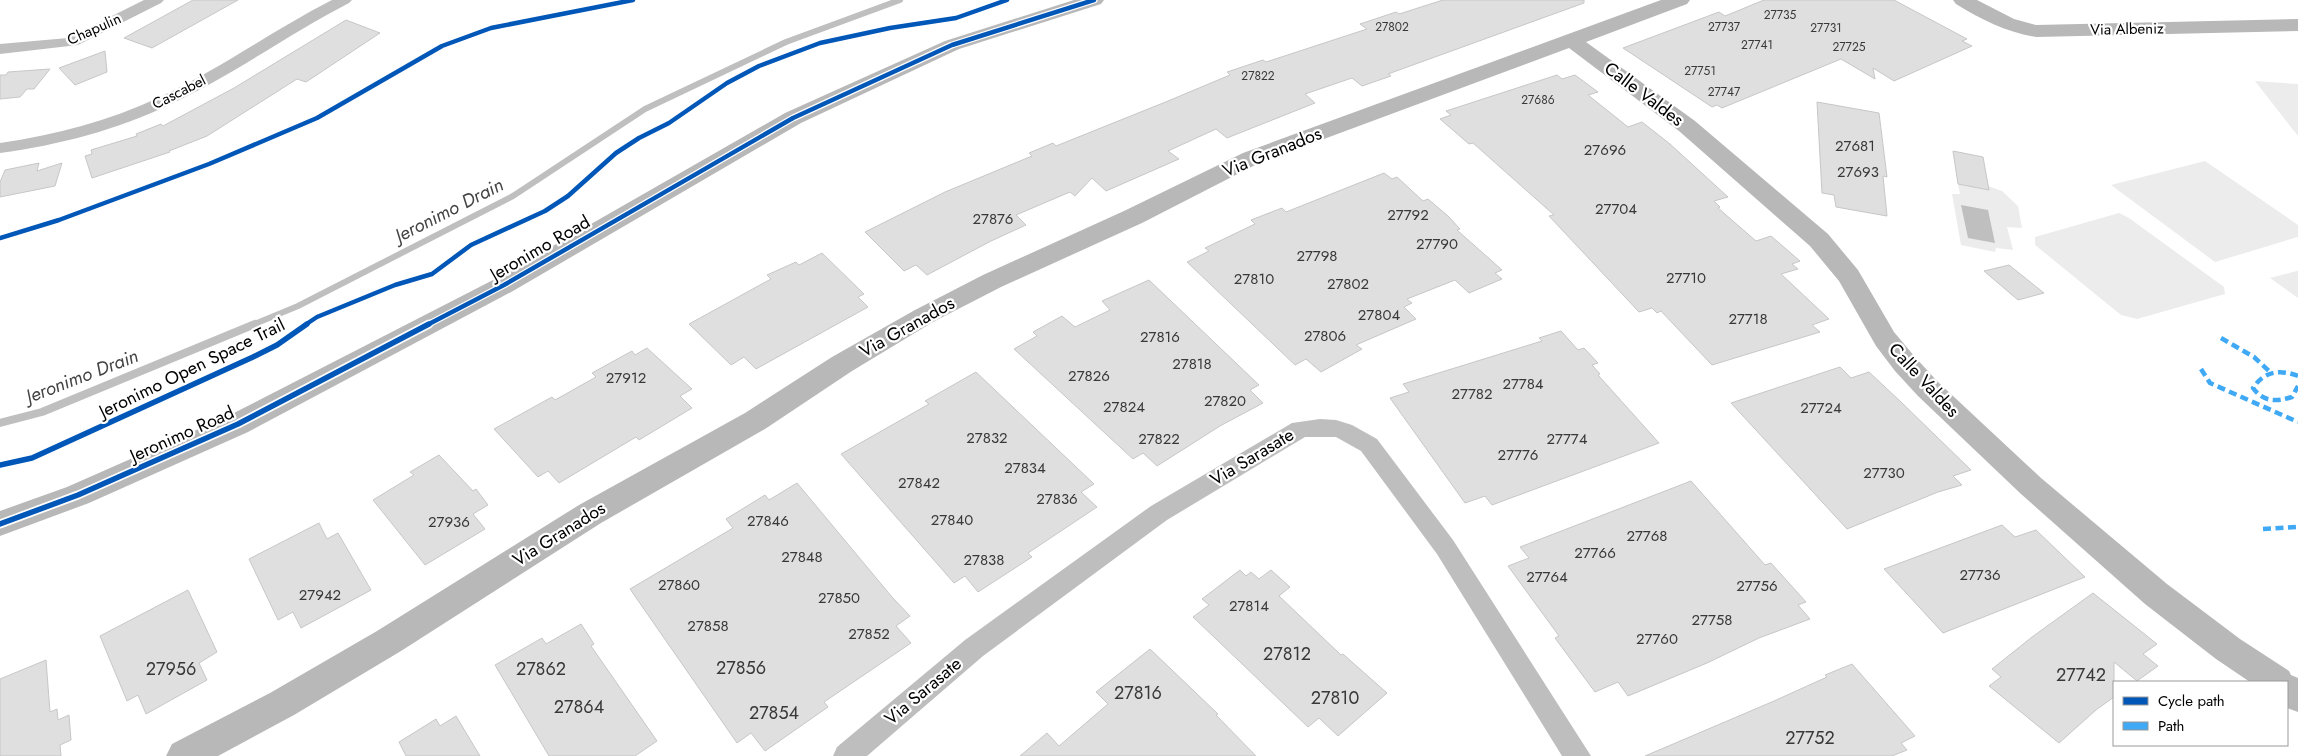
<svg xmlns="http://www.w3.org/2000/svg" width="2298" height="756" font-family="Jost,sans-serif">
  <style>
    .green { fill: #ececec }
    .water { fill: #bfbfbf }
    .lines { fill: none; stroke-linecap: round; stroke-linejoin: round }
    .stream-far1 { stroke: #bfbfbf; stroke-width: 6 }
    .stream { stroke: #bfbfbf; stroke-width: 8 }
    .building { fill: #dfdfdf; stroke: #c7c7c7 }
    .street { fill: #bebebe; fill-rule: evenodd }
    .secondary { fill: #b8b8b8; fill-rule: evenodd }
    .quiet { stroke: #3fa9f5; stroke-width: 4.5; stroke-dasharray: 8 4.5; stroke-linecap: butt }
    .cycleway-far1-casing { stroke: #fff; stroke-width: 7 }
    .cycleway-casing { stroke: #fff; stroke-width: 9 }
    .cycleway-far1 { stroke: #0057b8; stroke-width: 4.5 }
    .cycleway { stroke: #0057b8; stroke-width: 5.5 }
    .labels { text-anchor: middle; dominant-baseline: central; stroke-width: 4.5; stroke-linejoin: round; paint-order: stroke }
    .far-number-label { font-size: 12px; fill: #383838 }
    .far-street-label { font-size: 15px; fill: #000; stroke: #fff }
    .number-label { font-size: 15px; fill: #383838 }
    .street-label { font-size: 18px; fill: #000; stroke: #fff }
    .near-number-label { font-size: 18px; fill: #383838 }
    .water-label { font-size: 19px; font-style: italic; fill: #444; stroke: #fff }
  </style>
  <rect width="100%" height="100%" fill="#fff"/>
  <!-- green -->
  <path class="green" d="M2255 81 2298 84V136Z
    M2205 161 2298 225V237L2215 262 2111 185Z
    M1958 184 1989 190 1988 186 2002 191 2018 206 2022 228 2007 227 2013 250 1996 248 1995 252 1961 245 1952 194H1960Z
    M2119 213 2129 218 2224 287 2225 294 2137 319 2121 315 2035 245V237Z
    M2298 270V298L2270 278 2297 271Z"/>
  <!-- water -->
  <path class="water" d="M1961 205 1988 210 1995 243 1968 238Z"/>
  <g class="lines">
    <!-- stream-far1 -->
    <path class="stream-far1" d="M252 325 298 306 513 196 645 109 786 42 900 0"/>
    <!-- stream -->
    <path class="stream" d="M0 423 42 412 255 324"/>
  </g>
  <!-- building -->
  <path class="building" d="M193 0H238L152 48 124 38Z
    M1443 0H1584V3L1388 74 1391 76 1362 86 1352 78 1305 94 1315 103 1227 138 1216 129 1168 151 1179 159 1106 191 1092 178 1075 196 1070 192 1016 215 1026 225 991 241 927 275 916 265 904 271 865 232 945 192 1032 156 1029 153 1053 143 1056 146 1168 101 1230 75 1227 72 1263 60 1266 62 1367 29 1360 24 1396 12 1399 14Z
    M1764 0H1894L1967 39 1962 41 1972 46 1894 81 1873 68 1875 79 1841 59 1722 108 1717 105 1712 107 1623 48 1719 12 1725 16Z
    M346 20 380 33 306 82 297 79 207 136 169 151 170 152 92 178 85 156 92 154 91 150 137 136 136 134 161 124 163 126 234 88Z
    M105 51 107 72 75 85 59 68Z
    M50 69 34 89H27L20 97 0 99V75H6L8 72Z
    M1557 75 1562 79 1575 75 1598 92 1588 95 1628 127 1642 122 1670 144 1728 197 1714 201 1720 207 1718 208 1756 241 1771 236 1800 261 1792 264 1798 269 1781 274 1829 319 1812 325 1820 332 1712 365 1661 311 1657 313 1652 308 1639 312 1549 216 1554 215 1473 143 1469 144 1440 119 1451 115 1446 111Z
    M1817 102 1879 113 1887 177 1883 176 1887 216 1836 207 1834 195 1822 193Z
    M1953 151 1983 157 1989 190 1958 184Z
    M39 163 37 171 62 163 55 186 0 197V182L5 170Z
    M1384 173 1392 179 1397 177 1423 201 1428 199 1448 216 1460 229 1457 230 1502 270 1495 273 1502 279 1469 293 1455 280 1407 299 1412 303 1404 307 1416 319 1356 345 1362 349 1321 372 1306 359 1295 365 1187 262 1209 251 1205 248 1255 224 1251 220 1282 208 1286 212Z
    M822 253 864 294 858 297 868 307 756 369 744 357 731 365 689 324 771 279 767 275 796 262 799 265Z
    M2009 265 2044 293 2018 300 1984 271Z
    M1149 280 1259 385 1250 390 1263 403 1220 426 1157 466 1143 453 1133 459 1014 349 1037 336 1033 332 1062 316 1075 327 1110 310 1102 301Z
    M1561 331 1578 350 1584 348 1598 363 1592 365 1600 374 1598 375 1659 443 1492 505 1485 496 1465 503 1390 398 1409 392 1403 384 1542 341 1539 338Z
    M647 348 692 389 680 396 692 408 639 440 636 437 559 483 548 471 538 477 494 429 552 397 555 400 596 377 592 373 632 351 635 355Z
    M1840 367 1851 378 1869 372 1901 402 1971 470 1953 476 1962 485 1938 492 1847 529 1731 403Z
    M976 372 1094 484 1081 492 1097 507 1028 553 1032 557 978 592 965 576 954 583 841 454 929 404 925 401Z
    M439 455 473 491 476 489 488 505 473 514 485 529 425 565 373 500 414 475 410 472Z
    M1691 481 1765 565 1771 563 1806 602 1798 605 1810 619 1759 638 1707 663 1628 696 1618 682 1595 692 1555 638 1559 636 1508 566 1529 558 1520 547Z
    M797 483 892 597 910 616 896 626 911 643 824 702 828 707 765 751 751 733 737 743 630 589 733 528 726 519 765 495 769 500Z
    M319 523 327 539 338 533 371 590 301 628 293 612 278 620 249 559Z
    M2002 525 2015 537 2036 530 2085 577 1943 633 1884 569Z
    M1240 570 1246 576 1251 572 1259 579 1271 570 1290 587 1279 596 1341 655 1343 654 1387 693 1338 736 1319 718 1308 727 1193 617 1209 605 1202 599Z
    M188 590 217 652 199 663 207 680 146 714 138 695 127 701 100 636Z
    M2093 593 2157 644 2143 654 2158 666 2137 681 2114 662V697L2096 710 2059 743 1989 686 2001 677 1992 669 2032 637Z
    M581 624 594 644 591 646 657 741 635 756H549L495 665 542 638 546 644Z
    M1150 649 1218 714 1216 715 1256 756H1020L1047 733 1059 746 1108 704 1096 692Z
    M46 660 50 712 57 709 58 720 69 715 71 740 60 745 61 756H0V679Z
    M1852 664 1915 736 1901 743 1907 750 1892 756H1645L1774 701 1827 677 1825 675Z
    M456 716 480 756H406L399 742 436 719 440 726Z"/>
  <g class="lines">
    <!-- street -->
    <path class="street" d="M144 0H164L161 3 78 45 0 54V44L68 38Z
      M332 0H352L349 3C289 34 233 75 171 104 117 130 59 145 0 153V143C55 135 109 121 160 97 220 69 273 30 332 0Z
      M1320 419 1336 420 1352 425 1377 439 1453 540 1591 756H1562L1437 554 1361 451 1336 437H1305L1167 520 983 656 867 756H833L837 747 965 640 1151 506 1292 423Z"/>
    <!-- secondary -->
    <path class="secondary" d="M1074 0H1104L1101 4 959 49 801 123 513 291 248 432 89 503 0 536V511L67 487 228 416 495 279 785 113 945 41Z
      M1661 0H1690L1687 4 1586 42 1695 121 1828 234 1858 270 1894 332 1915 357 1938 382 2041 478 2167 584 2240 639 2289 671 2291 675 2298 678V712L2287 708V682H2250L2216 659 2145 604 2021 494 1918 396 1895 371 1876 346 1839 281 1810 246 1679 131 1569 48 1259 163 1142 223 1001 287 933 322 852 371 765 429 601 523 401 651 294 715 218 756H166L172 744 270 693 377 631 579 505 745 413 832 357 915 310 983 275 1124 211 1243 153Z
      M1953 0H1977L2014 19 2036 25 2298 19V31L2036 37C2006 32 1982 20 1956 4Z"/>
    <!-- quiet -->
    <path class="quiet" d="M2221 338 2254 357 2270 372
      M2201 369 2210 383 2298 422
      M2298 376C2280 369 2264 371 2253 388 2263 402 2276 402 2292 397L2298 386
      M2263 529 2298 527"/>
    <defs>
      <path id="cycleway-far1" d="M0 238 59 220 209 164 317 118 442 46 491 28 633 0
        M305 325 317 317 395 285 432 274 471 245 545 211 568 196 616 153 639 138 669 123 727 83 759 66 820 43 890 28 956 18 1007 0
        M427 325 504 285 793 118 952 45 1094 0"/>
      <path id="cycleway" d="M0 465 32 458 253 357 277 345 307 324
        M0 524 78 495 238 424 429 324"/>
    </defs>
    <!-- cycleway-far1 casing -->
    <use href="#cycleway-far1" class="cycleway-far1-casing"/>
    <!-- cycleway casing -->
    <use href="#cycleway" class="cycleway-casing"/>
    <!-- cycleway-far1 -->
    <use href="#cycleway-far1" class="cycleway-far1"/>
    <!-- cycleway -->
    <use href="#cycleway" class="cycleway"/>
  </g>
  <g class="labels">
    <!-- far-number labels -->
    <g class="far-number-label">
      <text x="1780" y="15">27735</text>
      <text x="1392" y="27">27802</text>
      <text x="1724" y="27">27737</text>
      <text x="1826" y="28">27731</text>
      <text x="1757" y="45">27741</text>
      <text x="1849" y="47">27725</text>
      <text x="1700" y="71">27751</text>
      <text x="1258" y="76">27822</text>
      <text x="1724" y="92">27747</text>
      <text x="1538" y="100">27686</text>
    </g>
    <!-- far-street labels -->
    <g class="far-street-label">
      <text transform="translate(94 29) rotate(-24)">Chapulin</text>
      <text transform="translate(2127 29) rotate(-1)">Via Albeniz</text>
      <text transform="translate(179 92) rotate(-27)">Cascabel</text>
    </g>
    <!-- number labels -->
    <g class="number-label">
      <text x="1855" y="146">27681</text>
      <text x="1605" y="150">27696</text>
      <text x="1858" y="172">27693</text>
      <text x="1616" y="209">27704</text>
      <text x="1408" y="215">27792</text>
      <text x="993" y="219">27876</text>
      <text x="1437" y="244">27790</text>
      <text x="1317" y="256">27798</text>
      <text x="1686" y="278">27710</text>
      <text x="1254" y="279">27810</text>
      <text x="1348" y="284">27802</text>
      <text x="1379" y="315">27804</text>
      <text x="1748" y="319">27718</text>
      <text x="1325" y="336">27806</text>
      <text x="1160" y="337">27816</text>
      <text x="1192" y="364">27818</text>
      <text x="1089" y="376">27826</text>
      <text x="626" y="378">27912</text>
      <text x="1523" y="384">27784</text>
      <text x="1472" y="394">27782</text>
      <text x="1225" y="401">27820</text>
      <text x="1124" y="407">27824</text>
      <text x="1821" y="408">27724</text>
      <text x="987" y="438">27832</text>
      <text x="1159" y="439">27822</text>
      <text x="1567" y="439">27774</text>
      <text x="1518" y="455">27776</text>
      <text x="1025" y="468">27834</text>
      <text x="1884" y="473">27730</text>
      <text x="919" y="483">27842</text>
      <text x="1057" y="499">27836</text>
      <text x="952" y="520">27840</text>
      <text x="768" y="521">27846</text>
      <text x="449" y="522">27936</text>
      <text x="1647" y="536">27768</text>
      <text x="1595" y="553">27766</text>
      <text x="802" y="557">27848</text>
      <text x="984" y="560">27838</text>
      <text x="1980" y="575">27736</text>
      <text x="1547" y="577">27764</text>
      <text x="679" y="585">27860</text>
      <text x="1757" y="586">27756</text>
      <text x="320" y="595">27942</text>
      <text x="839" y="598">27850</text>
      <text x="1249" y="606">27814</text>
      <text x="1712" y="620">27758</text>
      <text x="708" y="626">27858</text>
      <text x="869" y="634">27852</text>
      <text x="1657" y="639">27760</text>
    </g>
    <!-- street labels -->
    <g class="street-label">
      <text transform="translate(1644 94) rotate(37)">Calle Valdes</text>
      <text transform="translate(1272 152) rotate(-22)">Via Granados</text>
      <text transform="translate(540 248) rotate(-30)">Jeronimo Road</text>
      <text transform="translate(907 327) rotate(-29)">Via Granados</text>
      <text transform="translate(192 368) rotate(-26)">Jeronimo Open Space Trail</text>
      <text transform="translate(1924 380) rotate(47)">Calle Valdes</text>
      <text transform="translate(182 434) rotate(-24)">Jeronimo Road</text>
      <text transform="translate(1252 457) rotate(-31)">Via Sarasate</text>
      <text transform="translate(559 534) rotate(-32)">Via Granados</text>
      <text transform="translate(923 691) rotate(-40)">Via Sarasate</text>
    </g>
    <!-- near-number labels -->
    <g class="near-number-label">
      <text x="1287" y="654">27812</text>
      <text x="741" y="668">27856</text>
      <text x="171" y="669">27956</text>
      <text x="541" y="669">27862</text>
      <text x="2081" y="675">27742</text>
      <text x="1138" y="693">27816</text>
      <text x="1335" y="698">27810</text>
      <text x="579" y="707">27864</text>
      <text x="774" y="713">27854</text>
      <text x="1810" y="738">27752</text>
    </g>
    <!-- water labels -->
    <g class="water-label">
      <text transform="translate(449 210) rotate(-27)">Jeronimo Drain</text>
      <text transform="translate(82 376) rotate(-21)">Jeronimo Drain</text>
    </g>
  </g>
  <!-- legend -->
  <rect x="2113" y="681" width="175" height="65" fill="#ffffff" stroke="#999999"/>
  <rect x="2123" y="697" width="25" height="8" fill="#0057b8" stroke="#999999"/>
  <text x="2158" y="706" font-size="15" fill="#000000">Cycle path</text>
  <rect x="2123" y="722" width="25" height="8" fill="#3fa9f5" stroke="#999999"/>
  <text x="2158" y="731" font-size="15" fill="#000000">Path</text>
</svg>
